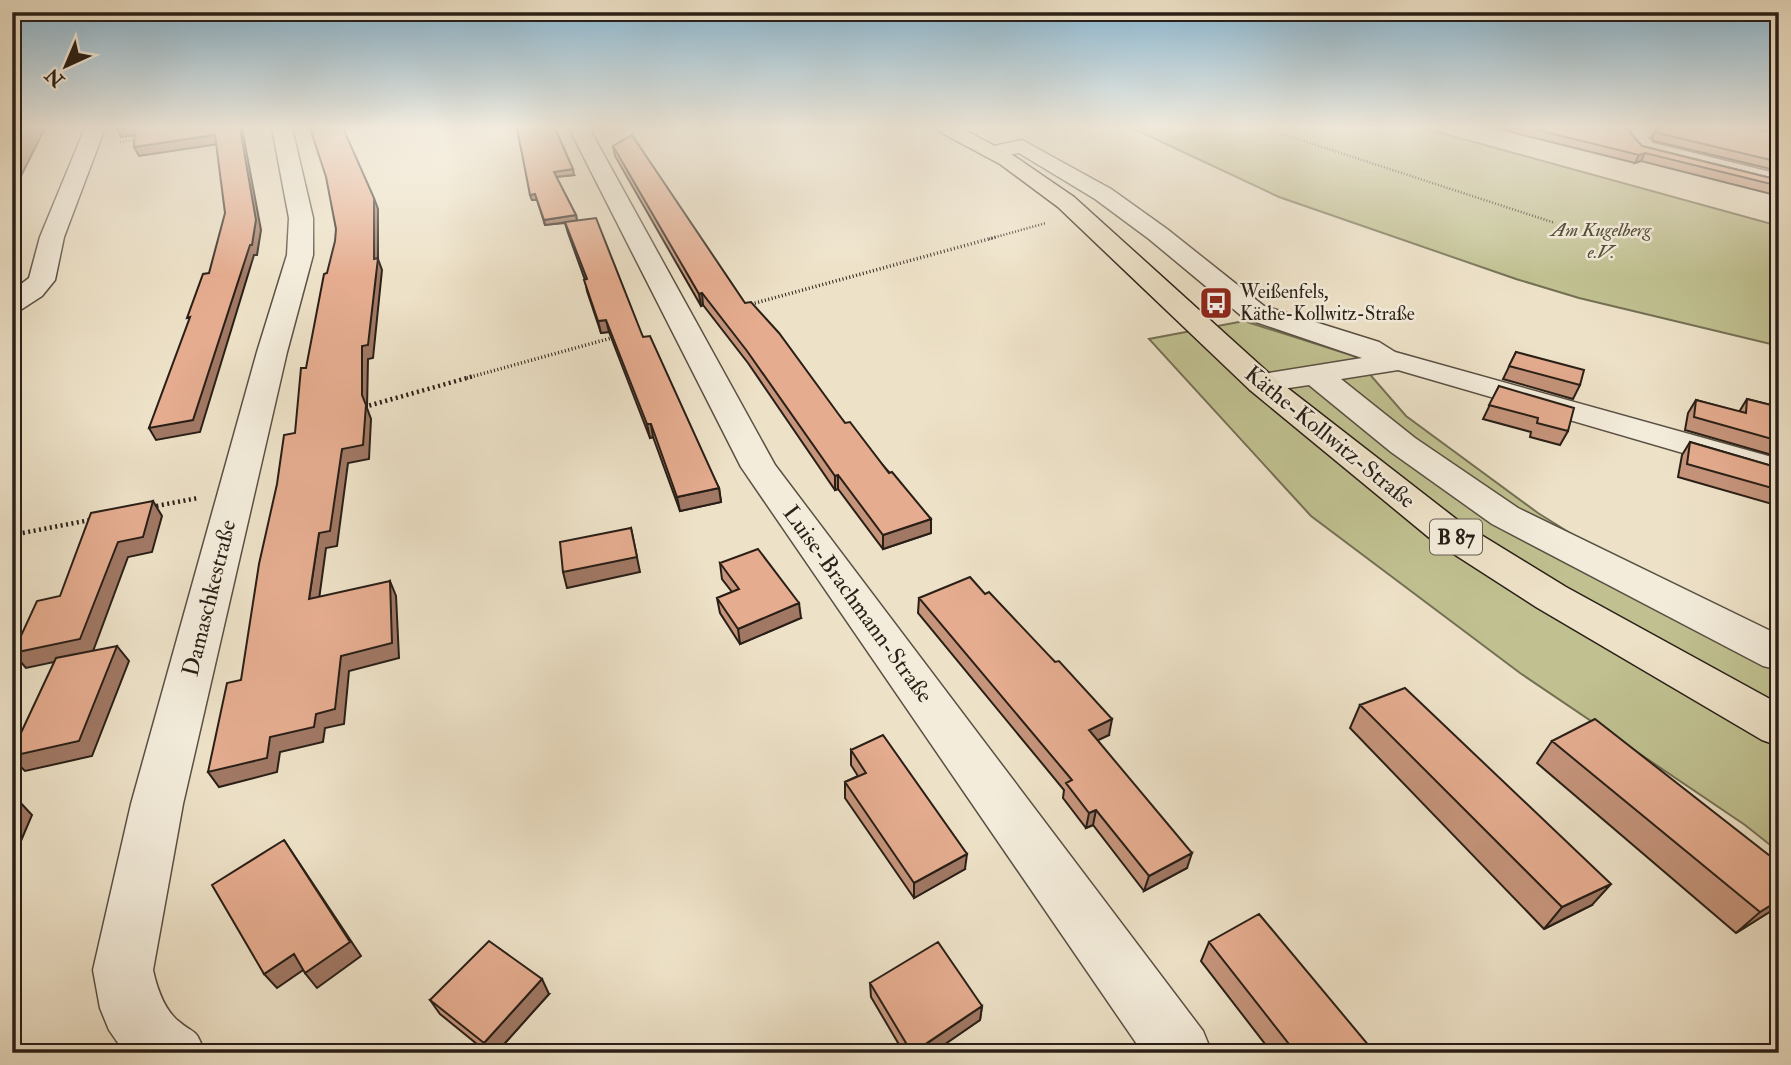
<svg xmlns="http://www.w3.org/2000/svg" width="1791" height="1065" font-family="'IM FELL Double Pica',serif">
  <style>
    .green { fill: #c0c090; stroke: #747054; stroke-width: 2 }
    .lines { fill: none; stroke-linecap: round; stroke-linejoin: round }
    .minor-casing { stroke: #5a5043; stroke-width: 3 }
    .major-casing { stroke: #291f17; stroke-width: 3 }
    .path-far2 { stroke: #291f17; stroke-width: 2.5; stroke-dasharray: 1 2; stroke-linecap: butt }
    .path-far1 { stroke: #291f17; stroke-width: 3.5; stroke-dasharray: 1 2.5; stroke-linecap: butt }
    .path { stroke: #291f17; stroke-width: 4.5; stroke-dasharray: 2 3.5; stroke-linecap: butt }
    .minor { fill: #f3ecdb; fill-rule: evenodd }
    .major { fill: #ede1c7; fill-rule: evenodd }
    .wall { fill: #c5947b; stroke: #291f17; stroke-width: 2 }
    .shaded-wall { fill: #a07864; stroke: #291f17; stroke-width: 2 }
    .building { fill: #e5ac8f; stroke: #291f17; stroke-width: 2 }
    .labels { text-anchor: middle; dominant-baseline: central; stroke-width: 5; stroke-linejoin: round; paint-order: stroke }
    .far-park-label { font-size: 19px; font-style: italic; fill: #564f3b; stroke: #f3ecdb }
    .far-poi-label { font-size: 19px; fill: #291f17; stroke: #f3ecdb; text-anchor: start }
    .shield { fill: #f3ecdb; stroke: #665c52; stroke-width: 2 }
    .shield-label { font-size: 21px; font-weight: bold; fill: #291f17 }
    .street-label { font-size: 23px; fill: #291f17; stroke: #f3ecdb }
  </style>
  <rect width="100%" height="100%" fill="#ede1c7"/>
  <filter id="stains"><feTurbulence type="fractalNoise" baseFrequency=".00286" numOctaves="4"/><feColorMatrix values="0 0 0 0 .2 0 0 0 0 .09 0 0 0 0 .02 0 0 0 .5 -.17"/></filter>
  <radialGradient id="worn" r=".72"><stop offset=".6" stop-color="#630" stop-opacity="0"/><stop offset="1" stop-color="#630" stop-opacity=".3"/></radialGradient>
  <!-- green -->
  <path class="green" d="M1132 128H1423L1779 226V346L1579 298 1516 279 1279 197Z
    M1244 321 1354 356 1406 416 1538 513 1720 627 1779 656V852L1745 825 1520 673 1311 516 1149 339Z"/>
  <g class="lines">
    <defs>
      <path id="minor" d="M85 128H105L64 237 55 280 42 296 22 309 12 311V291L29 278 40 237Z
        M272 128H292L313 218V255L287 352 183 804 153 970C157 988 163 1007 177 1020 197 1037 194 1025 205 1053H125L109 1030 100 1008 93 970 131 804 257 352 287 255 289 218Z
        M569 128H589L775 465 1203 1031 1212 1053H1143L741 467Z
        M1636 128H1659L1648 138 1653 143 1779 174V187L1639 151 1626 137Z
        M1022 140 1111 189 1167 229 1264 306 1379 342 1395 352 1779 459V481L1398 370 1341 379 1415 438 1518 508 1779 635V670L1763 666 1492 524 1391 452 1309 385 1261 392 1250 390 1245 383 1250 376 1362 358 1244 318 1149 239 1095 199 1019 153 992 158 985 156 982 152 985 148Z"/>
      <path id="major" d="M937 128H961L1014 156 1074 197 1272 376 1460 522 1566 587 1779 704V746L1762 740 1536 607 1432 540 1250 390 1058 207 1000 164 940 132Z"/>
    </defs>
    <!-- minor casing -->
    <use href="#minor" class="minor-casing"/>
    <!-- major casing -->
    <use href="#major" class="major-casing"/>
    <!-- path-far2 -->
    <path class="path-far2" d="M1264 128 1555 223
      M120 142 139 140
      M989 239 1046 223"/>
    <!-- path-far1 -->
    <path class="path-far1" d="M748 305 996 237
      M467 378 615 337"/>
    <!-- path -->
    <path class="path" d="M364 407 474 376
      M151 507 198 498
      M12 535 95 519"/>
    <!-- minor -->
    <use href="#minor" class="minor"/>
    <!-- major -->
    <use href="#major" class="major"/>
  </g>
  <!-- wall -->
  <path class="wall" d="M517 128 574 175 556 177 576 215 577 221 643 337 719 488 721 502 680 511 653 437 650 438 609 332 601 333 587 291 585 280 568 233 565 223 545 225 537 200H532Z
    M1495 128H1633L1629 132 1642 146 1779 180V196L1641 161 1635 163Z
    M1656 130 1779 134V171L1654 141 1652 138Z
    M613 146 845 423 931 519V533L883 549 838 489 835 490 748 363 703 305 701 306 615 156Z
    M1516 352 1580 385 1573 399 1503 379Z
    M1499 386 1568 431 1560 445 1530 437 1531 432 1483 419Z
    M1747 399 1779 407V457L1685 430 1688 413 1696 400 1739 412Z
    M1690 442 1779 468V506L1678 477 1682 455Z
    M720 563 801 618 740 644 720 613 717 598 732 592 722 579Z
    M985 594 1055 662 1109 735 1097 740 1187 868 1144 891 1093 825 1086 828 1063 798 1064 790 918 613 919 598Z
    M1360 705 1592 905 1544 929 1350 728Z
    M1552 741 1779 863V906L1736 933 1537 763Z
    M851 750 965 869 914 898 845 798V782L858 776 851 765Z
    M1209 942 1375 1053H1272L1201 961Z
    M870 983 982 1006 980 1020 932 1053H904L871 997Z
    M549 994 496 1053H488L440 1014 430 1000Z"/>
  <!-- shaded-wall -->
  <path class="shaded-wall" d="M19 128H45L12 194V139Z
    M117 128H136L139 135 121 137Z
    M240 128H242L261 230 257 255H254L200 432 156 440 149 428 250 245Z
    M215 135 219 144 139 156 134 147Z
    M1645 153 1641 161 1635 163 1639 155Z
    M573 169 574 175 555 177 554 172Z
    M535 194 537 200H532L530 195Z
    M374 198 378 209V259L382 270 373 358 368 359 367 408 371 419 369 459 348 463 337 546 326 548 317 614 309 599 319 533 342 449 362 395V346L374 259Z
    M576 215 577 221 545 225 544 220Z
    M702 293 703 305 701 306 699 294Z
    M606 320 609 332 601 333 598 321Z
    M647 424H651L653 437 650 438Z
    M838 475V489L835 490V476Z
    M719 488 721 502 680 511 677 497Z
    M153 501 162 516 152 552 128 557 92 654 26 668 13 653 118 542Z
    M931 519V533L883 549V535Z
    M631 528 640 572 567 588 563 572Z
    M390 581 396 596 399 658 349 671 344 724 325 728 323 742 280 752 277 772 219 787 208 772 270 737 316 714 341 656Z
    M799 603 801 618 740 644 738 629Z
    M117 646 129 661 92 756 25 771 12 758V756Z
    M1112 719 1109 735 1086 746 1089 730Z
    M17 799 32 815 12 862V810Z
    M1096 810 1093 825 1086 828 1089 813Z
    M284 840 361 956 317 988 305 973Z
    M1192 853 1187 868 1144 891 1149 876Z
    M967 854 965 869 914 898V883Z
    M1611 884 1592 905 1544 929 1562 907Z
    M1779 900V906L1736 933 1760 912Z
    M294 954 306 968 277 988 264 974Z
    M542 979 549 994 496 1053H490L484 1043Z
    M982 1006 980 1020 932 1053H913Z"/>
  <!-- building -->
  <path class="building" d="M12 128H19L12 139Z
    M135 128H240L256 220 252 245H250L193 420 149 428 190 317 187 318 203 274 209 273 225 213 215 135 134 147Z
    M310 128H343L374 198V259L378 258 368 345 362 346V395L366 405 363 445 342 449 330 531 319 533 309 599 390 581 392 643 341 656 335 709 316 714 314 727 270 737 267 758 208 772 227 683 241 680 259 564 277 484 284 435 295 433 301 368H306L324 274 327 273 335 241 336 229 326 177Z
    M517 128H555L573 169 554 172 576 215 544 220 535 194 530 195Z
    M1529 128H1628L1627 129 1642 146 1779 180V186L1645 153 1639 155Z
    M1658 128H1746L1779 134V162L1658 133 1656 130Z
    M632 135 745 303 751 302 779 333 845 423 850 422 889 473 892 472 931 519 883 535 838 475 835 476 747 351 702 293 699 294 613 146Z
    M596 218 643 337 650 336 719 488 677 497 651 424H647L606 320 598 321 584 280 587 279 565 222Z
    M1516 352 1584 370 1580 385 1509 366Z
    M1499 386 1574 408 1568 431 1537 423 1538 418 1489 405Z
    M1747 399 1779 407V441L1694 417 1696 400 1746 413Z
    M1690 442 1779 468V490L1687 464Z
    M153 501 143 537 118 542 80 639 13 653 37 601 60 596 91 513Z
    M631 528 637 557 563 572 560 542Z
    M758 549 799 603 738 629 717 598 739 589 720 563Z
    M970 577 985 594 989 592 1055 662 1059 661 1112 719 1089 730 1192 853 1149 876 1096 810 1089 813 1066 783 1072 780 919 598Z
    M117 646 79 741 12 756V752L56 658Z
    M1405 688 1611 884 1562 907 1360 705Z
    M1595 719 1779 863V900L1760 912 1552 741Z
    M883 735 967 854 914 883 845 782 866 773 851 750Z
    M17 799 12 810V800Z
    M284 840 350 942 305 973 294 954 264 974 212 885Z
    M1259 914 1375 1053H1296L1209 942Z
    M489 941 542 979 484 1043 430 1000Z
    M938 942 982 1006 912 1053 870 983Z"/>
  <!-- sky -->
  <linearGradient id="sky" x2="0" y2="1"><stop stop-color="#88b8d5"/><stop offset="0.46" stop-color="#f7f2e6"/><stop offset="1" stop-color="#f7f2e6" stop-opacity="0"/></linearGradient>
  <rect width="1791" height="277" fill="url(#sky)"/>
  <!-- icons -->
  <defs>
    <symbol id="bus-square" viewBox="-11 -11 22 22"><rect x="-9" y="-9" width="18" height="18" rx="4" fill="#8f2418" stroke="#f3ecdb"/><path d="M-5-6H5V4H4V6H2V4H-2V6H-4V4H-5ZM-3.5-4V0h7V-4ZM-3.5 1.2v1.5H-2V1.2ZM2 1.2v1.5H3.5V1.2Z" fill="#fff"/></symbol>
  </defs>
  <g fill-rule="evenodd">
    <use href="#bus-square" x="1197" y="284" width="38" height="38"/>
  </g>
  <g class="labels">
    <!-- far-park labels -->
    <g class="far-park-label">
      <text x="1601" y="230">Am Kugelberg<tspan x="1601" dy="22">e.V.</tspan></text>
    </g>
    <!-- far-poi labels -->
    <g class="far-poi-label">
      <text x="1240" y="292">Weißenfels,<tspan x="1240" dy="22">Käthe-Kollwitz-Straße</tspan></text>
    </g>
    <!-- shield labels -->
    <rect class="shield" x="1430" y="519.5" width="52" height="35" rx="5"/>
    <g class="shield-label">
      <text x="1456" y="537">B 87</text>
    </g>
    <!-- street labels -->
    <g class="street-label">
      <text transform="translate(1330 437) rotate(39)">Käthe-Kollwitz-Straße</text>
      <text transform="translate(209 598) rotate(-76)">Damaschkestraße</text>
      <text transform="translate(858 604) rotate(54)">Luise-Brachmann-Straße</text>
    </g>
  </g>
  <!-- margin -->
  <rect width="1791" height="1065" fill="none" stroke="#ede1c7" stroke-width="42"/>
  <rect x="14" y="14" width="1763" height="1037" fill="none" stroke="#291f17" stroke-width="3.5"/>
  <rect x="21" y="21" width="1749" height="1023" fill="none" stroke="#291f17" stroke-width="2"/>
  <!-- north arrow -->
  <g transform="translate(66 66) rotate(224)" stroke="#f3ecdb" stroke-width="5" paint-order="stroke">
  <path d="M0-5L12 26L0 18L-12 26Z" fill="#291f17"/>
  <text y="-10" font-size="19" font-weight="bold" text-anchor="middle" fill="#291f17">N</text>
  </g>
  <rect width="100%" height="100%" filter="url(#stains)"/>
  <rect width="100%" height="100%" fill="url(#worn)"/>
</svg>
